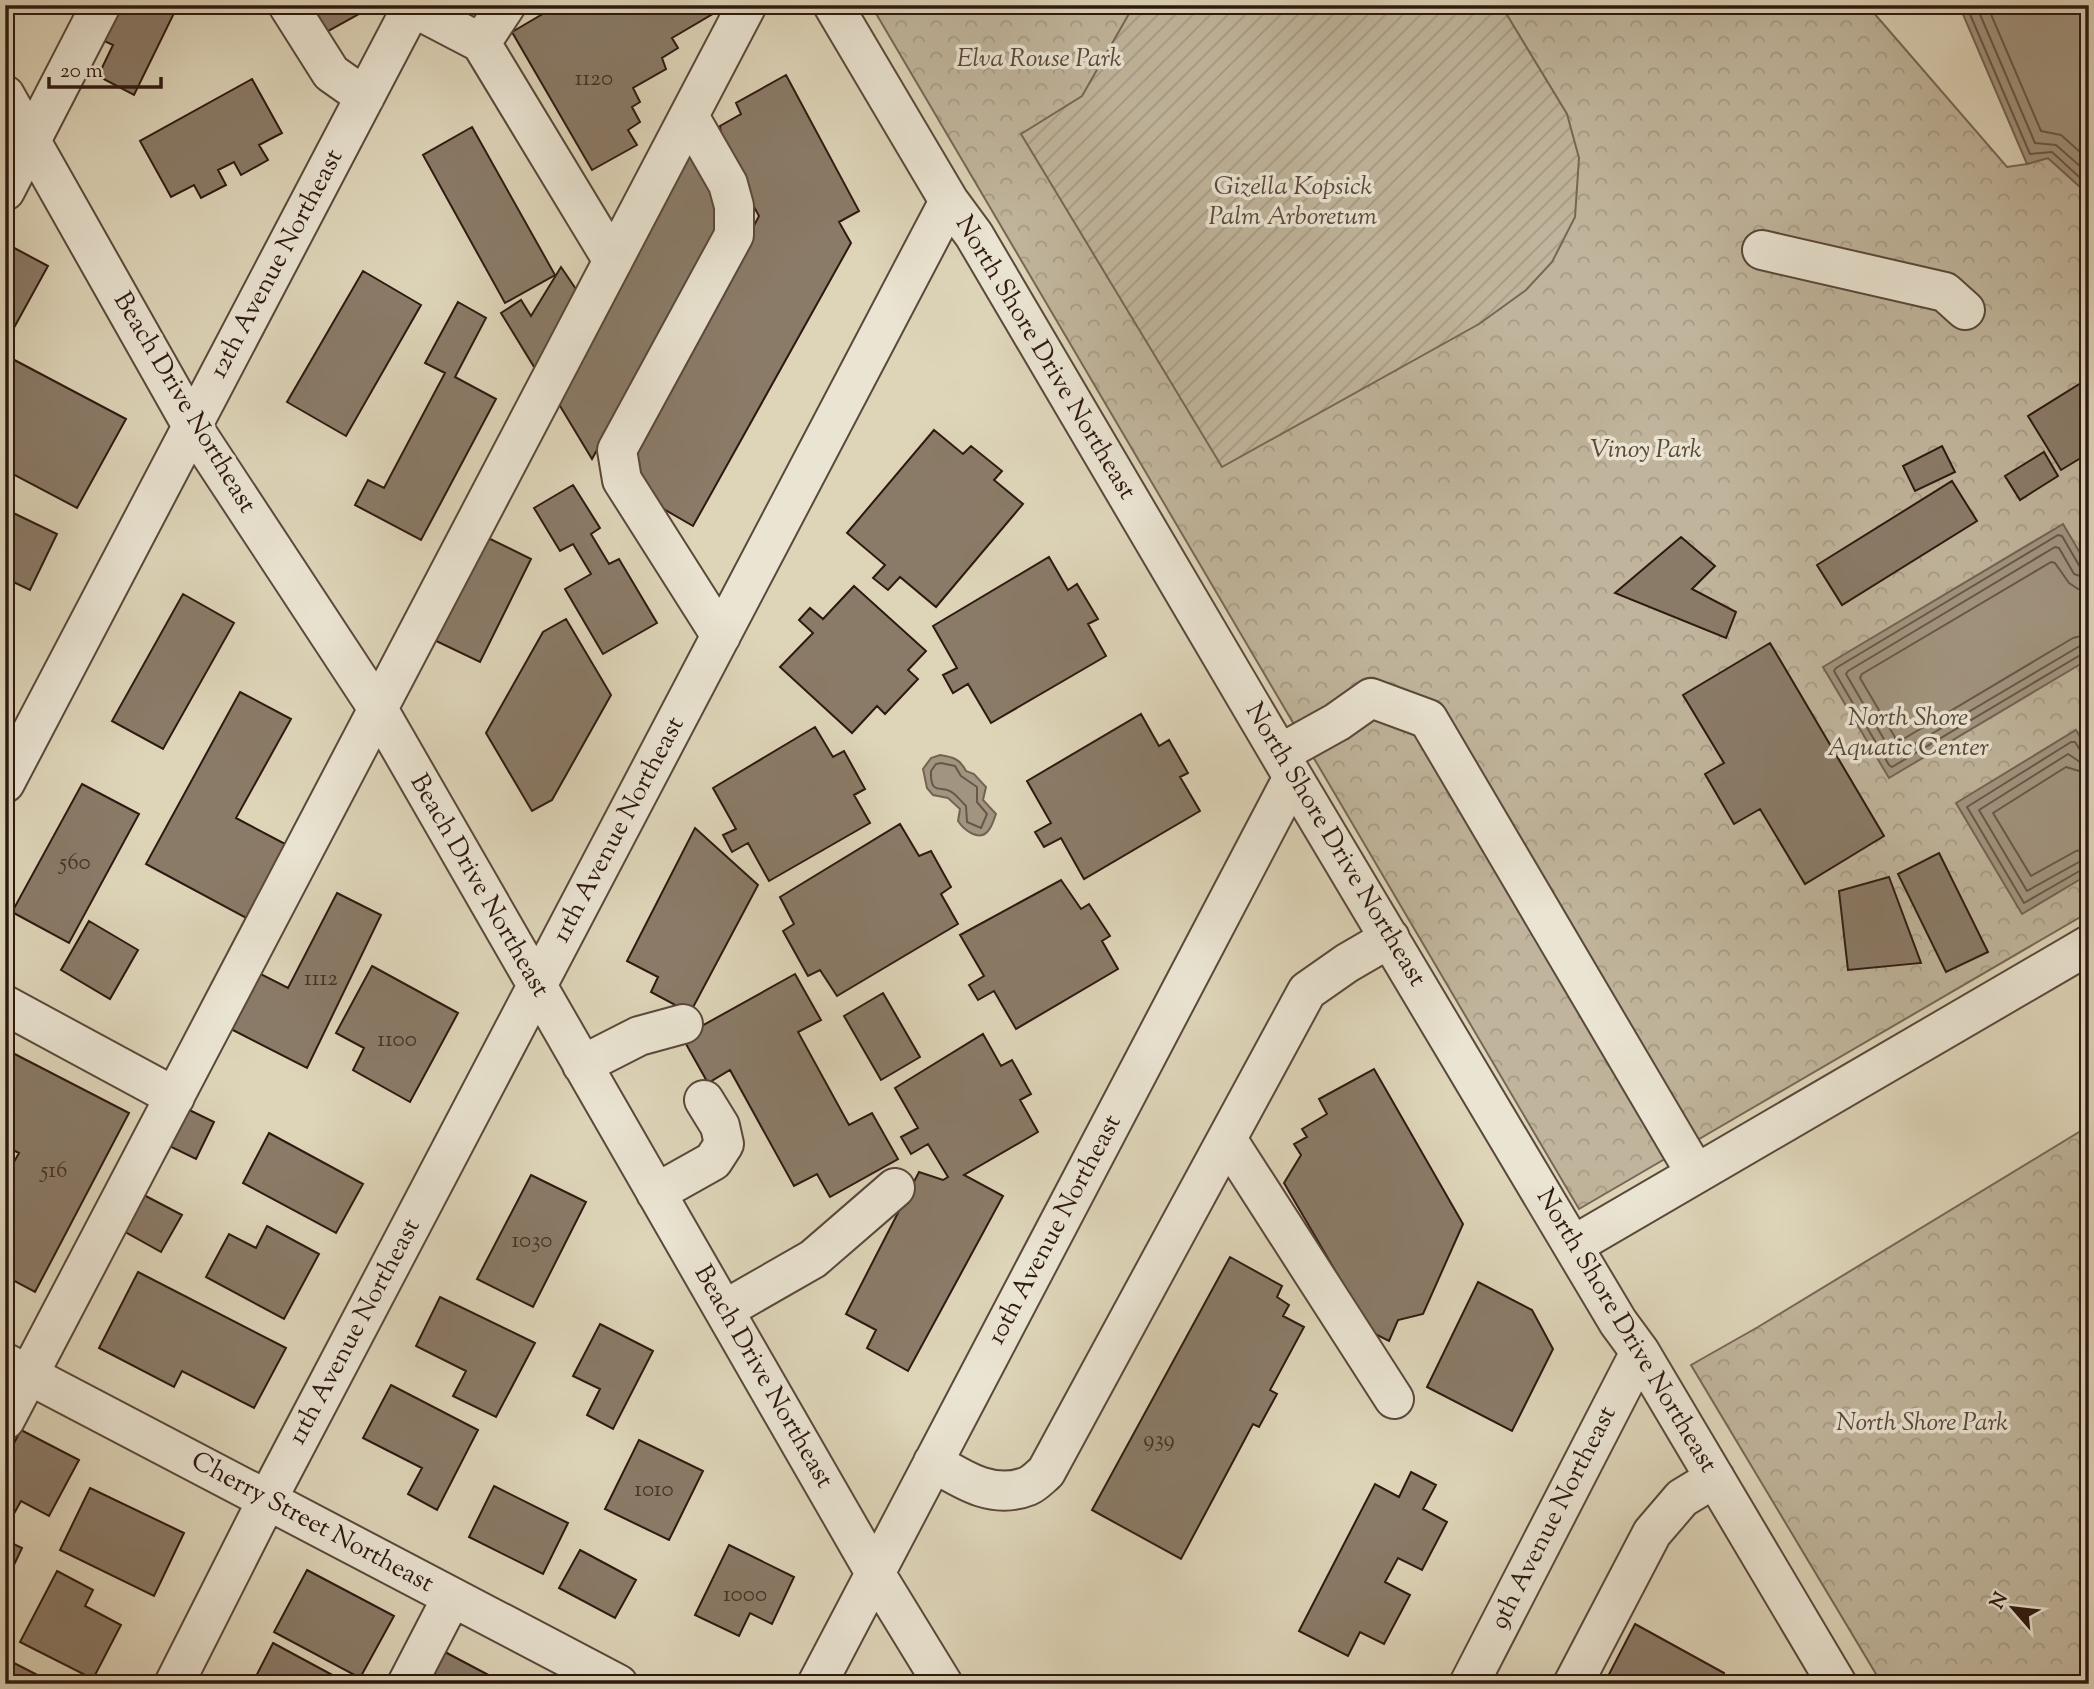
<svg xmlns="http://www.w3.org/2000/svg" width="2094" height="1689" font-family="'Sorts Mill Goudy',serif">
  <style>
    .park { fill: url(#park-crowns); stroke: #776756; stroke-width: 2 }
    .garden { fill: url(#garden-furrows); stroke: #776756; stroke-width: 2 }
    .water { fill: #a29580; stroke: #746354; stroke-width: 2 }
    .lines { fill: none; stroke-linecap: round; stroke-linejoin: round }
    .shore { stroke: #685748; stroke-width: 2 }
    .building { fill: #8a7b68; stroke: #2e1911; stroke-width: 2 }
    .minor-casing { stroke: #5a483b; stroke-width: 42 }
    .minor { stroke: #eae4d2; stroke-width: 38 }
    .labels { text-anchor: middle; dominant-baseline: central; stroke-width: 7; stroke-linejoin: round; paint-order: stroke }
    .number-label { font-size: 23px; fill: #453227 }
    .park-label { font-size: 26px; font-style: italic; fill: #5a483b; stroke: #eae4d2 }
    .street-label { font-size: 26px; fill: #2e1911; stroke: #eae4d2 }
  </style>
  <defs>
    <pattern id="park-crowns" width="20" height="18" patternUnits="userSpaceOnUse" patternTransform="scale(1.75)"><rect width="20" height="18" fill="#c0b59c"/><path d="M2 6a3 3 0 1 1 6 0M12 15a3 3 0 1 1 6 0" fill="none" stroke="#a59b85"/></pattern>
    <pattern id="garden-furrows" width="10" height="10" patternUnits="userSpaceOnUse" patternTransform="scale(1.75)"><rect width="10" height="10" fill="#c0b59c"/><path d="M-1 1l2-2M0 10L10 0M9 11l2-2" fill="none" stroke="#a59b85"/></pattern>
  </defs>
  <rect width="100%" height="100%" fill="#ded5b9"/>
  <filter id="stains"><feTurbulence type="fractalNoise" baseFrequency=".00286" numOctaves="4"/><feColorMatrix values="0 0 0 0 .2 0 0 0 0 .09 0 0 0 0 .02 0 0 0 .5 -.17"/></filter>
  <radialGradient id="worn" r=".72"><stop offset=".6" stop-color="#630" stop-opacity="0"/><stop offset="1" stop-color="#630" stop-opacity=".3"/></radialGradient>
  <!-- park -->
  <path class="park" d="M871 5H1867L2007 167 2027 164 2048 158 2089 195V912L1579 1209Z
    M2089 1126V1684H1882L1691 1365 1758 1327Z"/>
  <!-- garden -->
  <path class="garden" d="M1134 5H1501L1567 114 1579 158 1575 217 1552 262 1526 290 1479 324 1222 467 1021 134 1082 96Z"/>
  <!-- water -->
  <path class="water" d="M1959 5H2089V195L2048 158 2027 164Z
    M2063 524 2089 568V659L1889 778 1823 667Z
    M2076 730 2089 752V874L2022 914 1956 803Z
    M940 755C953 757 960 759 966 771L974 774 986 787 983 800 996 814C994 819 992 827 988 831 979 842 964 830 958 821L960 809 948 798 933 795 927 788 923 769 931 758Z"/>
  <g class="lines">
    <!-- shore -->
    <path class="shore" d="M1966 5 2030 154 2052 152 2089 186
      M1976 5 2035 143 2056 145 2089 174
      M1987 5 2041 131 2061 135 2089 160
      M2089 571 2080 567 2062 536 2058 535 1836 668 1834 671 1889 765 1892 767 2082 654 2089 653
      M2089 579 2074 574 2059 548 2055 547 1848 671 1846 674 1892 753 1896 755 2078 647 2089 644
      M2089 590 2078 589 2069 583 2055 563 2051 562 1862 674 1860 678 1896 739 1900 741 2073 638 2089 634
      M2089 754 2082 753 2075 742H2071L1967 807 2024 903 2083 869 2089 868
      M941 763 955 766 961 776 977 787V802L987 814 981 828 967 822 966 806C962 802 958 797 953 793 942 784 930 797 931 771L936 764Z
      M2089 763 2080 762 2068 754 1979 810 2027 891 2079 862 2089 860
      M2089 774 2066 767 1993 813 2031 876 2076 851 2089 849"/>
  </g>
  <!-- building -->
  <path class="building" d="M117 5H178L134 95 98 76 113 45 100 39Z
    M307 5H356L361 13 323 34Z
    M558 5H719L721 9 672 38 678 48 662 58 666 69 633 88 640 102 632 107 640 122 628 130 637 145 592 170 512 32Z
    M786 75 859 211 839 222 851 243 693 526 655 504 632 462 759 216 723 150 720 126 741 114 736 103Z
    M252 79 282 133 259 145 268 160 241 175 234 162 218 170 226 185 201 198 194 185 171 197 140 141Z
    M472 127 555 275 505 303 423 155Z
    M695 138 725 219 592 459 554 396Z
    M5 243 48 266 5 344Z
    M561 267 584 301 539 375 501 313 521 300 531 316Z
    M363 271 421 305 346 436 287 402Z
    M458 302 486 318 455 377 496 399 421 540 355 505 368 480 384 488 445 373 425 363Z
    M5 355 126 419 77 508 5 470Z
    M2089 378V453L2061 470 2028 416Z
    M934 430 963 454 971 446 1002 471 994 480 1023 504 936 607 900 577 888 590 873 578 885 565 847 533Z
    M1942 446 1955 472 1915 491 1903 466Z
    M2044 452 2058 476 2020 500 2005 476Z
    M1952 481 1977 521 1842 605 1817 565Z
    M573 485 600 528 591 534 609 564 619 559 657 623 603 654 565 589 591 574 573 544 560 551 534 508Z
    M5 509 57 534 30 590 5 578Z
    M482 535 531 559 480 662 432 639Z
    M1681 537 1715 566 1692 589 1736 612 1726 638 1615 593Z
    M1049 557 1068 590 1077 584 1098 619 1088 624 1106 656 991 723 968 684 953 693 943 675 957 668 933 626Z
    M854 586 926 651 908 670 918 679 885 714 877 706 852 733 780 667 813 633 799 620 810 608 823 619Z
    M183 594 234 623 163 749 112 721Z
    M566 619 611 695 552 800 532 811 486 733 543 632Z
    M1770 643 1884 836 1805 884 1760 809 1734 824 1705 774 1724 763 1683 695Z
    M240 692 291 719 236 818 287 845 248 919 146 864Z
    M1141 714 1159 746 1169 740 1188 773 1180 777 1200 811 1084 879 1061 838 1044 847 1035 832 1051 823 1027 781Z
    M815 727 833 757 844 751 865 789 854 795 870 823 769 881 748 843 732 852 723 835 736 829 713 788Z
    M82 784 139 814 69 943 12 912Z
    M900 824 919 856 931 851 951 887 941 894 958 924 837 996 820 970 808 976 783 931 794 924 780 897Z
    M695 828 758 885 690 1013 651 992 658 977 627 961Z
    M1939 853 1988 952 1946 972 1898 874Z
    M1889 877 1921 963 1848 970 1839 891Z
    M1061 880 1081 909 1089 904 1110 936 1102 941 1118 969 1016 1029 994 991 978 1000 969 985 984 976 960 935Z
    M337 893 381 915 307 1068 225 1026 253 970 288 988Z
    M89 921 138 950 110 999 61 970Z
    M372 966 458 1013 410 1102 353 1070 364 1048 336 1033Z
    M795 974 821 1020 798 1032 849 1125 872 1113 898 1159 830 1197 817 1174 794 1186 730 1070 708 1083 682 1037Z
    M883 993 920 1057 881 1080 844 1016Z
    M983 1034 1001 1066 1012 1060 1031 1094 1020 1100 1038 1132 964 1175 1003 1196 908 1371 867 1348 876 1330 846 1314 919 1172 943 1180 948 1177 928 1144 911 1154 901 1137 918 1128 895 1088Z
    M5 1049 129 1113 35 1292 5 1276V1178L19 1153 5 1146Z
    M1374 1069 1463 1224 1423 1314 1398 1320 1389 1341 1371 1332 1284 1183 1301 1155 1294 1144 1307 1137 1302 1129 1327 1114 1319 1099Z
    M175 1103 214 1122 196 1159 157 1140Z
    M269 1133 363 1184 336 1233 243 1183Z
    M531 1175 586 1202 533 1307 477 1279Z
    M140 1193 182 1215 161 1252 120 1229Z
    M267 1226 319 1254 284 1319 206 1277 229 1234 256 1248Z
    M1230 1257 1282 1286 1277 1297 1289 1305 1283 1316 1304 1327 1270 1390 1277 1394 1259 1427 1253 1424 1181 1559 1092 1510Z
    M138 1272 286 1348 254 1408 182 1371 174 1387 99 1348Z
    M1478 1282 1532 1310 1553 1349 1512 1431 1427 1387Z
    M440 1297 535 1343 496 1417 453 1396 466 1371 416 1346Z
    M600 1324 653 1351 613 1429 587 1415 600 1389 573 1376Z
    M391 1385 478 1430 437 1510 408 1494 422 1468 363 1438Z
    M21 1430 79 1460 49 1516 21 1501 6 1528 5 1460Z
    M639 1440 703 1471 669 1540 605 1509Z
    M1411 1472 1436 1485 1423 1509 1447 1522 1422 1570 1398 1558 1385 1582 1410 1595 1384 1644 1360 1632 1348 1656 1299 1631 1375 1484 1399 1497Z
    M494 1486 568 1523 543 1574 469 1537Z
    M90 1488 184 1533 154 1596 60 1550Z
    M5 1540 22 1548 5 1584Z
    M729 1545 794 1577 772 1624 750 1613 739 1636 695 1615Z
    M580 1550 636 1580 615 1618 559 1588Z
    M307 1570 394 1616 360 1678 274 1632Z
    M57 1571 93 1590 85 1606 121 1625 93 1679 20 1642Z
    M1635 1624 1724 1673 1718 1684H1604Z
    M273 1643 349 1684H252Z
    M445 1652 496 1679 493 1684H428Z
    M12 1662 55 1684H5V1675Z"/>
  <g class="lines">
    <defs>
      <path id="minor" d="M288 5 331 73 365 97
        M506 5 481 43 613 261
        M833 5 949 201 974 235 1293 777 1618 1322 1640 1352 1837 1684
        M412 7 481 43
        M5 95 192 426 378 709 875 1573 943 1684
        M689 116 728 184 734 206V235L617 450 622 480 721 636
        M5 191 101 5
        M1762 250 1945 292 1965 310
        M1281 753 1337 722 1371 698 1428 719 1696 1174
        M5 783 413 5
        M5 1005 175 1097
        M582 1065 639 1036 683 1024
        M1227 1139 1394 1399
        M656 1193 713 1161 724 1144 720 1126 704 1100
        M1574 1245 2089 945
        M724 1310 813 1259 895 1188
        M6 1363 618 1684
        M5 1420 747 5
        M933 1462C963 1480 993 1500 1028 1486 1035 1483 1041 1476 1046 1472L1307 991 1347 963 1390 938
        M174 1684 267 1500 949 201
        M407 1684 452 1597
        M817 1684 1293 777
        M1469 1684 1640 1352
        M1573 1684 1652 1533 1682 1498 1715 1478"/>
    </defs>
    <!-- minor casing -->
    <use href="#minor" class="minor-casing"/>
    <!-- minor -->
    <use href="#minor" class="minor"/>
  </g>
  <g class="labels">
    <!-- number labels -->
    <g class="number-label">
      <text x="594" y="79">1120</text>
      <text x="75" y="863">560</text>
      <text x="321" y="979">1112</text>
      <text x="397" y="1040">1100</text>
      <text x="54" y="1171">516</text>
      <text x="532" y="1241">1030</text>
      <text x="1159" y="1440">939</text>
      <text x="654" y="1490">1010</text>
      <text x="745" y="1595">1000</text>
    </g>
    <!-- park labels -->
    <g class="park-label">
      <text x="1039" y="59">Elva Rouse Park</text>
      <text x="1293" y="187">Gizella Kopsick<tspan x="1293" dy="30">Palm Arboretum</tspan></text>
      <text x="1646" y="450">Vinoy Park</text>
      <text x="1908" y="718">North Shore<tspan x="1908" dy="30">Aquatic Center</tspan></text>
      <text x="1922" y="1423">North Shore Park</text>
    </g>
    <!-- street labels -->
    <g class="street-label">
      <text transform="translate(277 264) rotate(-62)">12th Avenue Northeast</text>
      <text transform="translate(1045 358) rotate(59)">North Shore Drive Northeast</text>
      <text transform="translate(184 403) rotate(59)">Beach Drive Northeast</text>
      <text transform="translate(619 830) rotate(-62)">11th Avenue Northeast</text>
      <text transform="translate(1335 845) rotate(59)">North Shore Drive Northeast</text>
      <text transform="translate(479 886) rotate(60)">Beach Drive Northeast</text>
      <text transform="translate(1055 1230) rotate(-62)">10th Avenue Northeast</text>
      <text transform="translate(1626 1331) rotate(59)">North Shore Drive Northeast</text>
      <text transform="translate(355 1332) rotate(-62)">11th Avenue Northeast</text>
      <text transform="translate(763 1377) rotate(60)">Beach Drive Northeast</text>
      <text transform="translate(1554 1518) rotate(-63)">9th Avenue Northeast</text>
      <text transform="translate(312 1523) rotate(28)">Cherry Street Northeast</text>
    </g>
  </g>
  <!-- margin -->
  <rect width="2094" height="1689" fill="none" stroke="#ded5b9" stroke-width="28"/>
  <rect x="7" y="7" width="2080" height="1675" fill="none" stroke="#2e1911" stroke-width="3.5"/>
  <rect x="14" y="14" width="2066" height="1661" fill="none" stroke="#2e1911" stroke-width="2"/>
  <!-- north arrow -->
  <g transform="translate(2013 1608) rotate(298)" stroke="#eae4d2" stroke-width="5" paint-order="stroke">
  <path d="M0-5L12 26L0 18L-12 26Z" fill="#2e1911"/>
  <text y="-10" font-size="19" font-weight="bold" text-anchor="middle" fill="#2e1911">N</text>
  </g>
  <!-- scale -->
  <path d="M49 77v10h112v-10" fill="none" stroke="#2e1911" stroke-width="3.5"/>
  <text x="60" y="77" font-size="21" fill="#2e1911" stroke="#eae4d2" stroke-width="5" paint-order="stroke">20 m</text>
  <rect width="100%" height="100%" filter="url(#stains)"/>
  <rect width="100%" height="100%" fill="url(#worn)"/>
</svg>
